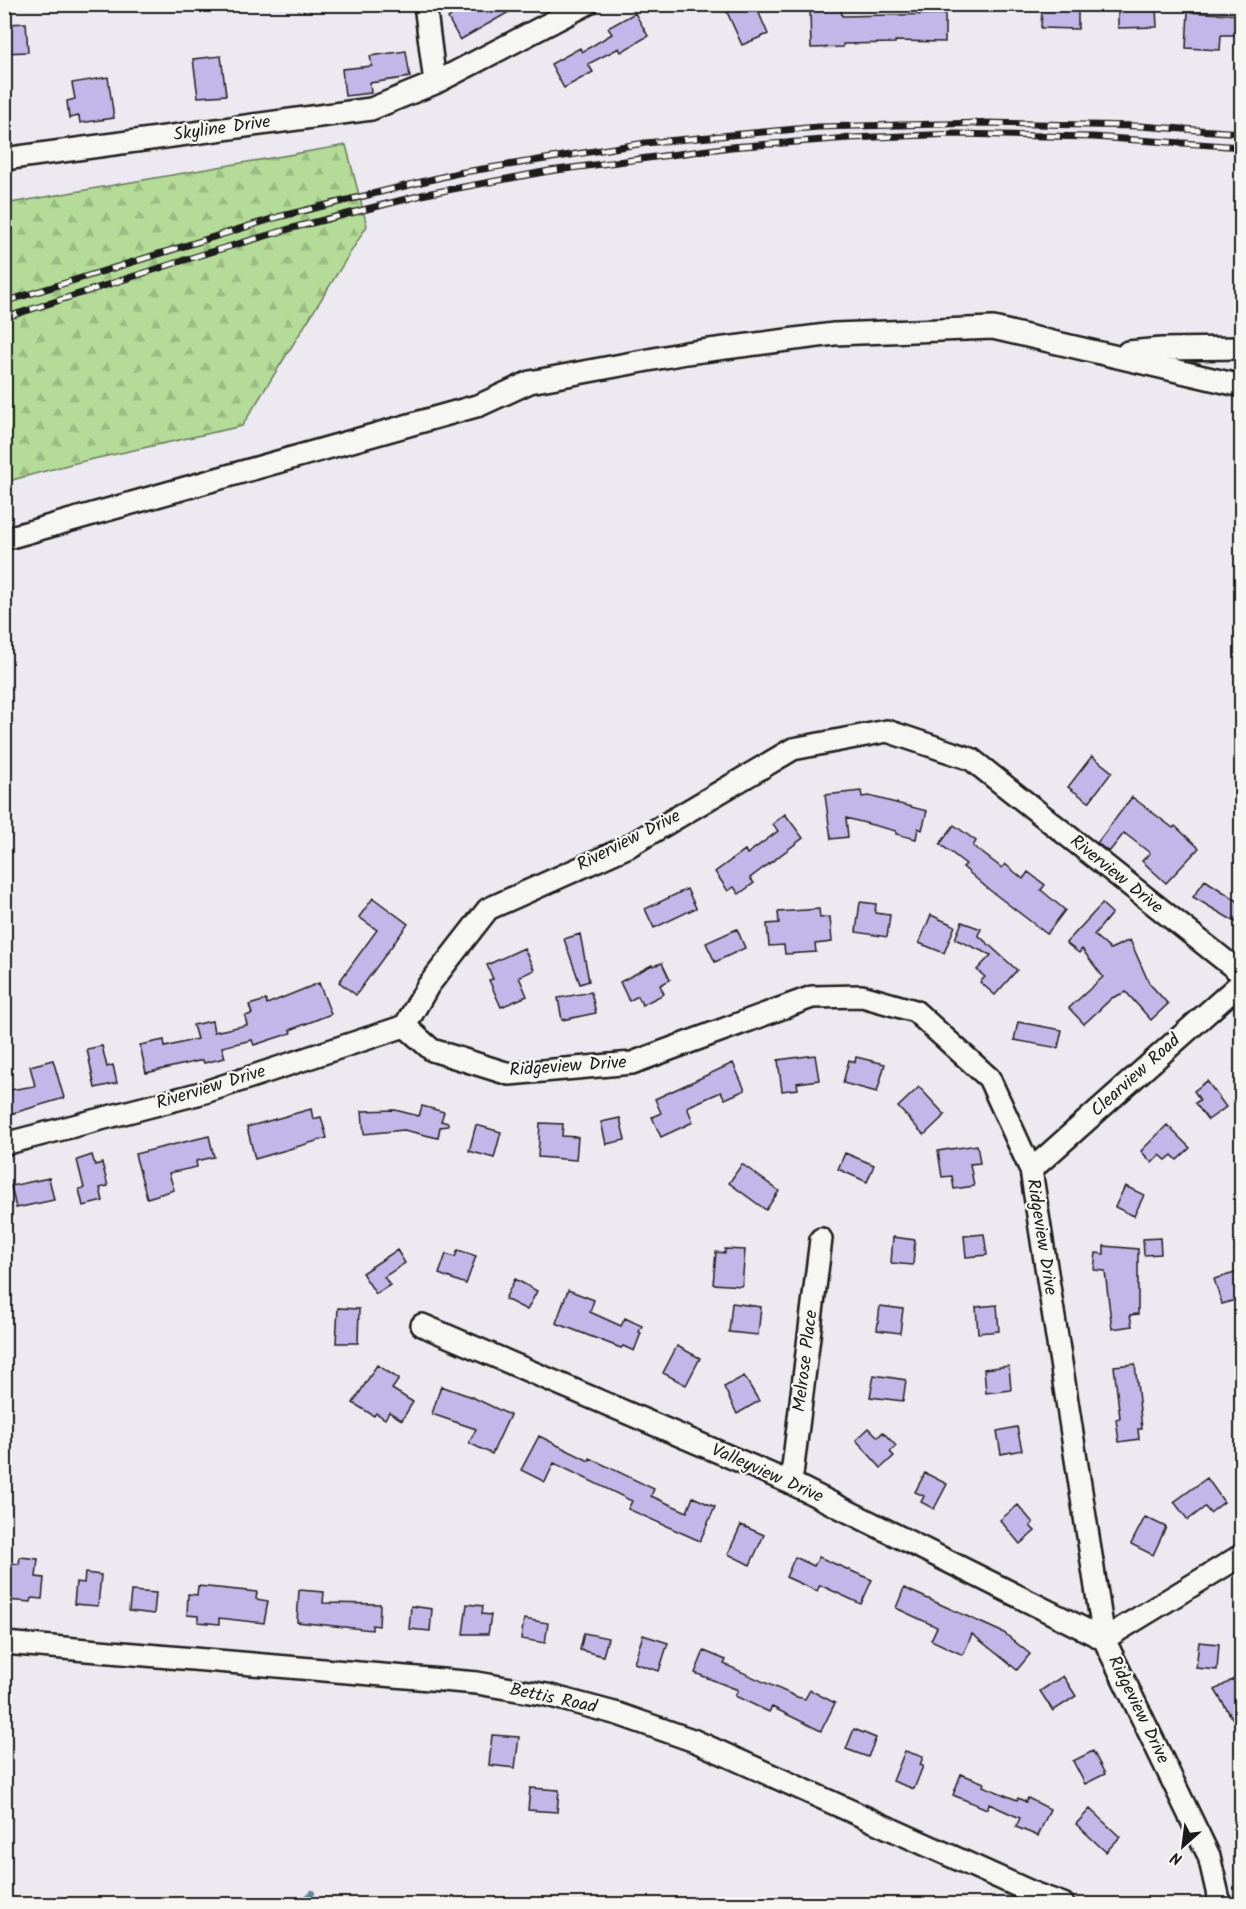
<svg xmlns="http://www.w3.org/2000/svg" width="1246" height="1909" font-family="Kalam,sans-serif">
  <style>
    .forest { fill: url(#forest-firs); stroke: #687c5a; stroke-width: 1.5 }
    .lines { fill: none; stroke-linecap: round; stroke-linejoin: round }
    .stream { stroke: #61869b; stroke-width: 6 }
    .building { fill: #c2b7e9; stroke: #1c1c1c; stroke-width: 1.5 }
    .minor-casing { stroke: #1c1c1c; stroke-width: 26 }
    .minor { stroke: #f6f6f2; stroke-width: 21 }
    .rail-casing { stroke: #1c1c1c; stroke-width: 7 }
    .rail { stroke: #f6f6f2; stroke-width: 4.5; stroke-dasharray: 14; stroke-linecap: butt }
    .labels { text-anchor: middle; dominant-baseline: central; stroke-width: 4.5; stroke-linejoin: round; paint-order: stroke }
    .street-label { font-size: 18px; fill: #1c1c1c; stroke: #f6f6f2 }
  </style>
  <defs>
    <pattern id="forest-firs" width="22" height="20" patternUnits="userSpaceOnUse" patternTransform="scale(1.5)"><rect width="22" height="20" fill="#b4db97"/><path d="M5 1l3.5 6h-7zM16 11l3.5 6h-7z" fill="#9abb82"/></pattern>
  </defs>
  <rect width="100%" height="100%" fill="#ece9f0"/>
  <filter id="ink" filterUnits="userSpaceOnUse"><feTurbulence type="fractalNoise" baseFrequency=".0167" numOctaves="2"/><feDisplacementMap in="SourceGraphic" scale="12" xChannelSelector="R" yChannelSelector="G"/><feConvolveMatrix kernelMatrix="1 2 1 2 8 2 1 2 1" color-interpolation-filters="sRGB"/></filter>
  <g filter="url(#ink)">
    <!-- forest -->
    <path class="forest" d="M346 145 367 226 242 426 71 464 5 482V204Z"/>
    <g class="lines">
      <!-- stream -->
      <path class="stream" d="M301 1904 312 1893"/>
    </g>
    <!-- building -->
    <path class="building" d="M444 4H523L460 40 448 18 451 16Z
      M743 4H755L768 34 742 45 727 12Z
      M1118 7H1156L1157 27 1118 28Z
      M841 9 842 16 945 14V42L895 41V43L843 44V47L811 48 810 10Z
      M1042 9H1078V29L1041 28Z
      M1188 12 1242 15V35H1221L1220 50 1186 48Z
      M635 13 648 36 621 52 619 48 588 64 593 72 564 88 551 64 580 48 582 52 612 34 608 28Z
      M26 23 28 52 4 53V27H8V24Z
      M406 51 410 77 370 83 371 93 345 96 342 69 372 66 370 56Z
      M221 56 226 95 198 97 193 59Z
      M108 77 114 118 80 123 79 116 69 118 67 101 75 99 72 83Z
      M1092 756 1112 772 1089 802 1068 787Z
      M861 791 862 797 869 796 927 811 922 830 918 828 916 839 896 834V831L846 818 848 837 831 839 825 795Z
      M1132 797 1173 828 1175 826 1199 848 1166 883 1142 861 1150 853 1124 833 1109 852 1097 843Z
      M785 814 803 838 750 878 754 883 739 894 734 887 728 891 715 872 745 850 747 854 778 831 773 824Z
      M954 825 976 841 973 846 1002 868 1005 864 1023 879 1028 872 1045 885 1041 890 1065 910 1047 934 987 888 963 867 966 864 940 844Z
      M1205 880 1242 904V926L1193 897Z
      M687 889 696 908 654 928 645 909Z
      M373 898 408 924 356 995 339 982 377 930 359 917Z
      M860 902 876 904 875 913 890 915 887 937 856 932Z
      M1102 904 1112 913 1094 935 1110 949 1130 940 1149 983 1168 1004 1151 1020 1126 992 1112 998 1084 1024 1069 1008 1103 977 1082 949 1079 953 1066 943Z
      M819 909 820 918 830 917 832 942 815 944 816 952 785 954 784 945 769 946 767 924 779 923 778 912Z
      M931 915 955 926 944 953 919 943Z
      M962 922 981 929 978 935 1017 970 995 995 980 982 985 977 977 970 991 955 955 939Z
      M737 929 745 948 715 962 706 943Z
      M580 934 589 981 580 984 564 939Z
      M524 948 534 970 519 977 527 996 501 1007 489 980 493 979 487 965Z
      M662 963 670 980 660 985 664 994 642 1005 638 996 629 1001 620 982 652 965 653 966Z
      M319 983 331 1014 290 1030 291 1033 254 1045 252 1040 222 1047 225 1058 204 1063 203 1060 146 1073 140 1045 164 1040 165 1047 197 1039 193 1025 212 1021 214 1032 247 1025 245 1016 252 1014 249 1005 266 1000 267 1004Z
      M591 992 596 1013 562 1020 558 998Z
      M1018 1022 1062 1030 1058 1048 1014 1040Z
      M102 1046 107 1067 113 1065 117 1083 95 1088 87 1049Z
      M815 1055 819 1080 797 1083 798 1089 782 1091 778 1060Z
      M856 1057 885 1064 877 1092 843 1083 849 1060 855 1062Z
      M53 1060 64 1098 4 1116V1091L35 1086 30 1066Z
      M733 1063 745 1090 725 1099 721 1092 687 1107 693 1122 661 1137 652 1117 661 1113 655 1099Z
      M1207 1081 1226 1107 1208 1120 1195 1103 1200 1100 1194 1091Z
      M919 1087 945 1115 924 1135 898 1107Z
      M422 1106 444 1112 441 1121 448 1123V1126L440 1127 438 1138 404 1130 364 1134 362 1111 395 1110 419 1116Z
      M311 1109 313 1119 321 1117 327 1138 255 1159 247 1127Z
      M620 1118 625 1140 606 1144 601 1122Z
      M540 1123 563 1124 562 1136 578 1137 576 1160 538 1157Z
      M476 1125 501 1132 494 1158 469 1151Z
      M1167 1125 1190 1148 1177 1160 1172 1155 1166 1160 1160 1155 1152 1163 1141 1151Z
      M209 1136 214 1157 196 1161 197 1167 169 1173 174 1190 147 1198 135 1154Z
      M977 1145 980 1163 970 1164 974 1186 954 1189 952 1176 942 1177 938 1151Z
      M845 1153 874 1165 867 1182 838 1169Z
      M92 1155 95 1165 102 1163 108 1186 100 1188 103 1201 83 1206 79 1189 84 1188 77 1160Z
      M742 1164 779 1191 766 1210 729 1183Z
      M49 1178 54 1200 16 1208 11 1186Z
      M1125 1186 1144 1195 1134 1216 1115 1207Z
      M984 1234 987 1255 966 1257 964 1236Z
      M893 1237 915 1240 913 1265 891 1263Z
      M1160 1238 1161 1254 1144 1255 1143 1239Z
      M1104 1246 1138 1249V1314L1130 1315 1132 1326 1112 1329 1105 1271 1094 1270 1096 1253 1104 1254Z
      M725 1249 745 1250 742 1286 713 1284 716 1252 725 1253Z
      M397 1250 405 1263 384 1277 390 1285 376 1294 362 1273Z
      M458 1250 476 1256 466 1284 439 1274 446 1254 455 1257Z
      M1242 1271V1298L1222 1304 1214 1279Z
      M515 1279 537 1291 527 1310 505 1299Z
      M568 1290 594 1300 590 1312 621 1326 625 1318 642 1326 639 1332 641 1333 634 1351 623 1346 621 1348 556 1323Z
      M732 1303 761 1307 758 1335 729 1332Z
      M997 1305 999 1331 978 1333 976 1307Z
      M880 1306 903 1309 900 1333 877 1330Z
      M338 1308 359 1309 358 1343H336Z
      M677 1346 700 1358 686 1385 663 1373Z
      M1135 1364 1142 1429H1138L1139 1439 1119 1442 1116 1419 1120 1418 1114 1366Z
      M377 1365 399 1379 392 1389 413 1402 402 1420 389 1412 385 1419 376 1413 374 1416 353 1403Z
      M1009 1366 1011 1390 986 1393 984 1369Z
      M874 1375 906 1380 903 1401 870 1397Z
      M744 1376 759 1401 737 1414 724 1387Z
      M441 1386 472 1397 510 1415 492 1454 469 1443 476 1429 432 1414Z
      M1017 1427 1022 1450 1001 1454 997 1431Z
      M869 1428 878 1437 883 1432 896 1446 890 1452 894 1456 881 1468 856 1440Z
      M539 1436 589 1461 590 1458 654 1489 651 1496 687 1512 693 1497 715 1507 700 1541 628 1509 632 1501 554 1463 545 1482 521 1470Z
      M925 1473 947 1484 934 1509 921 1502 924 1496 915 1492Z
      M1207 1478 1224 1502 1210 1513 1205 1507 1188 1520 1174 1502Z
      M1018 1505 1033 1523 1030 1526 1035 1531 1020 1544 1000 1520Z
      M1145 1517 1166 1527 1153 1555 1131 1544Z
      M741 1525 764 1535 750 1565 728 1554Z
      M20 1557 38 1559 36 1577 44 1578 42 1599 32 1598 31 1602 6 1600 10 1563 19 1564Z
      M795 1557 814 1566 819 1557 872 1580 861 1604 820 1585 817 1591 786 1577Z
      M85 1573 101 1575 98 1606 74 1604 76 1582 84 1583Z
      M198 1586 257 1592 256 1599 268 1601 264 1623 219 1618V1624L198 1622V1616L187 1615 188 1594 197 1595Z
      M904 1588 1004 1633 1030 1654 1017 1670 972 1634 963 1655 931 1640 937 1627 896 1608Z
      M299 1590 324 1592 323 1603 380 1604 379 1626 372 1625V1630L297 1622Z
      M131 1591 156 1593 154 1614 129 1611Z
      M467 1604 483 1606 482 1614 491 1615 488 1634H463Z
      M411 1606 432 1609 430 1631 409 1629Z
      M524 1619 548 1623 545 1643 521 1639Z
      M584 1633 608 1638 603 1656 580 1650Z
      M643 1635 668 1643 659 1671 634 1663Z
      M1199 1642 1219 1644 1217 1670 1196 1668Z
      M704 1651 726 1660 724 1664 797 1697 805 1699 810 1690 835 1703 821 1731 772 1707 769 1712 735 1696 738 1690 695 1673Z
      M1242 1674V1734L1215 1690Z
      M1063 1676 1076 1696 1053 1711 1040 1691Z
      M854 1729 876 1738 868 1757 846 1749Z
      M492 1735 519 1737 515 1768 489 1765Z
      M905 1751 923 1757 920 1765 923 1766 914 1789 893 1781Z
      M1093 1751 1105 1774 1085 1784 1073 1761Z
      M961 1774 984 1783 983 1786 1017 1800 1018 1798 1026 1802 1028 1798 1050 1809 1038 1836 1016 1827 1020 1818 989 1804 987 1809 953 1795Z
      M530 1788 559 1790 557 1812 528 1810Z
      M1090 1809 1120 1837 1106 1852 1076 1824Z"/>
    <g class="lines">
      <defs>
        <path id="minor" d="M425 4 435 83
          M4 159 371 109 435 83 587 4
          M1128 352 1162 349 1242 348
          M4 539 480 405 530 382 686 353 834 334 993 328 1242 386
          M405 1026 432 1050 509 1074 632 1063 812 997 862 996 915 1011 989 1078 1031 1170 1104 1639 1209 1856 1220 1904
          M4 1144 205 1092 405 1026 428 986 488 909 627 847 793 749 887 731 971 759 1242 974
          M1031 1170 1242 982
          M422 1325 791 1483 1104 1639 1242 1555
          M791 1483 821 1239
          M4 1643 477 1683 547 1695 618 1714 695 1741 1038 1895 1063 1904"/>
      </defs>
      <!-- minor casing -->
      <use href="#minor" class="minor-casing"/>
      <!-- minor -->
      <use href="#minor" class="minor"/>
      <defs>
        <path id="rail" d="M4 302 278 217 458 173 645 143 818 127 983 123 1139 126 1242 133
          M4 318 197 256 296 227 426 194 549 171 731 147 849 138 957 134 1093 137 1242 147"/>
      </defs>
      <!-- rail casing -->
      <use href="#rail" class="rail-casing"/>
      <!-- rail -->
      <use href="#rail" class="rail"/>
    </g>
  </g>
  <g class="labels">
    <!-- street labels -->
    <g class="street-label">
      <text transform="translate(222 129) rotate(-8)">Skyline Drive</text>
      <text transform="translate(629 841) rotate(-27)">Riverview Drive</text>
      <text transform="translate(1116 875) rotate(39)">Riverview Drive</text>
      <text transform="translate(568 1067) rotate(-4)">Ridgeview Drive</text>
      <text transform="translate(1136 1076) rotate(-42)">Clearview Road</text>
      <text transform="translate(211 1088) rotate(-17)">Riverview Drive</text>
      <text transform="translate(1041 1237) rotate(81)">Ridgeview Drive</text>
      <text transform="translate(806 1361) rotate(-83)">Melrose Place</text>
      <text transform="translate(767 1474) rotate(24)">Valleyview Drive</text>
      <text transform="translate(553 1699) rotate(12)">Bettis Road</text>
      <text transform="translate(1138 1710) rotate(64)">Ridgeview Drive</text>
    </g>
  </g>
  <!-- margin -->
  <rect width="1246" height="1909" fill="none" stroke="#f6f6f2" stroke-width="24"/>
  <rect x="12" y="12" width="1222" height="1885" fill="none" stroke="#1c1c1c" stroke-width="2" filter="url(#ink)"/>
  <!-- north arrow -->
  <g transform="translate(1183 1846) rotate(208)" stroke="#f6f6f2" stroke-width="4.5" paint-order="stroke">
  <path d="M0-4.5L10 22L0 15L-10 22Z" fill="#1c1c1c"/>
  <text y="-9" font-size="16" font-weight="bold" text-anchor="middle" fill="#1c1c1c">N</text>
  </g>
</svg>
